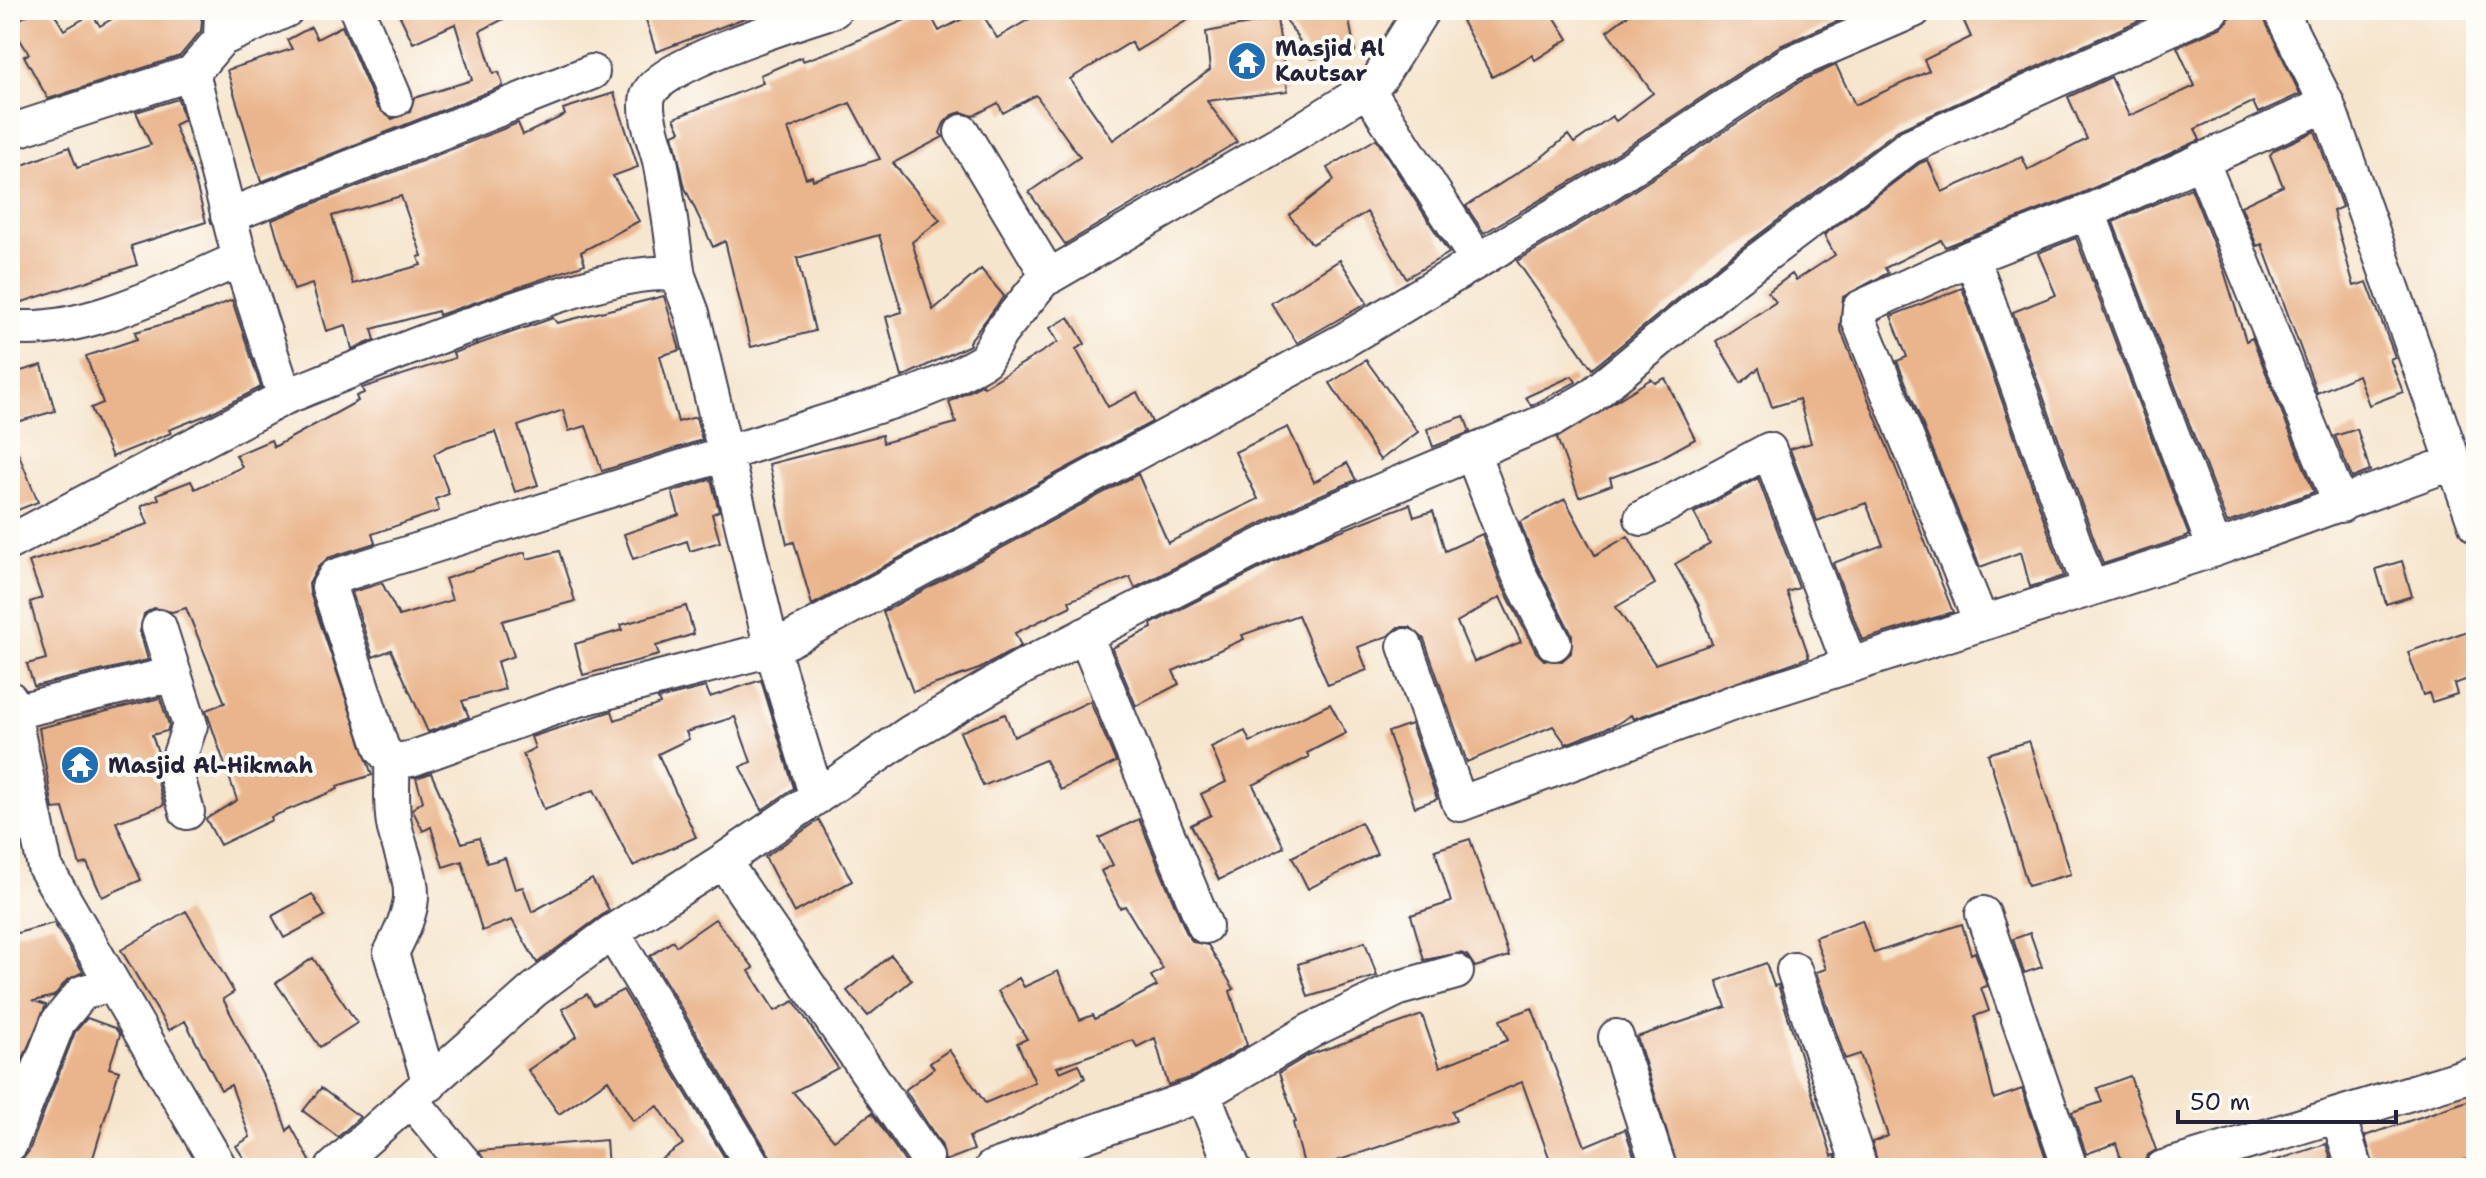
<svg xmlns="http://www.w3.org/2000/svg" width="2486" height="1178" font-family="'Shantell Sans',sans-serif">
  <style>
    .building { fill: #eab58c; fill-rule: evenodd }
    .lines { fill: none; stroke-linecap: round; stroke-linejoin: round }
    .minor-casing { stroke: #423f51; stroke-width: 38 }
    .minor { stroke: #fff; stroke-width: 34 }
    .labels { text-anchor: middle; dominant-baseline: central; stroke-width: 8; stroke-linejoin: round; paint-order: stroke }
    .poi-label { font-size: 22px; font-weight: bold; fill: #22223b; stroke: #fdfcf7; text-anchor: start }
  </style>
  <rect width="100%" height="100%" fill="#fdfcf7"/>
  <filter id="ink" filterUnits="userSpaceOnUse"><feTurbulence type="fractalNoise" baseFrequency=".0125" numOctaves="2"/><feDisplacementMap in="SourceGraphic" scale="16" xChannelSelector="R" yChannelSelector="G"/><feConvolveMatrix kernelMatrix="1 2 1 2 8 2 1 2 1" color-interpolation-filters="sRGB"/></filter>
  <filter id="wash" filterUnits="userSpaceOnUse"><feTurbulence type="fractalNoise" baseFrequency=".006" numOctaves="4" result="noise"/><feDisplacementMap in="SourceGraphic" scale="32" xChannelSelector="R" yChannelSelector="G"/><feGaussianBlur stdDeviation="1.8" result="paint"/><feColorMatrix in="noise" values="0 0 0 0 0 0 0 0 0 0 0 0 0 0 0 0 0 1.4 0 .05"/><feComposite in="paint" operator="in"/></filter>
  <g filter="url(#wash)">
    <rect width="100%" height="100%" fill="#f6e5cd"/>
    <g id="blocks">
      <!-- building -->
      <path class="building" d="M35 10H52L64 30 92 14 100 26 127 10H195L202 20 201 31 180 56 48 99 24 56 29 54 11 25Z
        M397 10H521L480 31 493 73 499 72 503 86 261 182 227 70 292 49 287 40 311 27 317 39 342 26 377 107 392 119 410 112 414 98 472 80 455 24 413 43Z
        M643 10H760V12L656 52Z
        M928 10 939 31 980 10 997 38 1045 10H1204L1136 51 1131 42 1070 79 1113 140 1210 70 1206 32 1277 19 1288 91 1207 101 1237 142 1065 244 1029 192 1080 157 1036 95 1003 113 998 103 973 116 962 112 952 115 944 123 940 133 943 137 893 163 940 220 912 242 933 310 981 269 1004 296 969 342 970 345 902 377 886 317 902 312 879 235 797 258 815 331 751 347 725 241 713 247 685 188 673 134 680 131 674 118 763 83 760 75 802 57 803 61 840 48ZM850 103 880 159 813 180 812 176 806 178 788 129Z
        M1296 10H1347L1355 51 1311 59 1285 18 1297 15Z
        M1482 10H1550L1568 39 1535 60 1532 55 1492 77 1462 21Z
        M1635 10H1863L1780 46 1596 167 1484 233 1466 206 1542 157 1568 135 1574 143 1612 116 1616 121 1653 93 1607 31Z
        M1959 10H2162L1898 130 1720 264 1592 369 1517 261 1618 201 1801 81 1836 65 1855 105 1929 71 1924 60 1971 37Z
        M2231 10H2260L2300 94 2258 113 2253 102 2195 129 2200 140 2080 194 1945 247 1941 240 1885 268 1888 273 1843 297 1840 328 1953 612 1862 640 1833 563 1883 545 1866 503 1817 521 1790 449 1811 443 1799 399 1772 407 1759 368 1741 383 1716 341 1776 302 1768 292 1792 274 1796 280 1835 255 1824 235 1920 163 1928 160 1942 192 2022 157 2028 170 2087 139 2068 97 2111 77 2129 116 2195 86 2177 47 2220 28 2228 21Z
        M614 93 638 167 613 176 639 221 581 252 585 264 439 315 438 311 372 329 375 340 352 349 346 325 326 331 312 284 294 290 272 220 518 123 523 135 565 115 563 109ZM401 196 422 256 418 257 421 265 353 284 332 216Z
        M178 99 184 120 174 125 192 169 206 222 131 246 137 265 10 306V170L69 147 77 168 151 145 136 112Z
        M2315 131 2342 207 2333 211 2354 286 2367 282 2395 357 2390 359 2403 392 2369 405 2358 375 2317 393 2262 244 2257 246 2241 206 2283 186 2270 155 2274 150Z
        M1376 139 1449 253 1406 278 1367 212 1312 244 1289 215 1334 180 1327 168Z
        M2191 188 2224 271 2246 341 2252 338 2314 492 2227 523 2113 222Z
        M2076 238 2189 536 2103 564 2013 312 2056 295 2038 253Z
        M1340 260 1367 303 1297 343 1271 303Z
        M1962 288 2064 576 2030 587 2021 552 1980 567 1897 361 1907 357 1891 316Z
        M664 296 680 350 660 356 678 422 696 417 702 440 602 471 586 426 569 431 563 410 518 426 538 485 515 492 495 432 446 447 434 454 449 494 435 499 439 511 372 534 375 543 328 558 318 567 309 584 310 593 372 775 337 786 338 789 271 817 272 820 220 845 206 819 237 800 206 710 225 703 186 608 172 612 154 608 144 614 140 632 148 660 34 686 27 664 46 659 30 602 42 598 29 562 148 524 141 506 159 499 157 494 191 481 195 489 242 467 236 455 271 440 274 447 358 401 356 396 364 393 362 388 455 358 453 353 553 318 557 323Z
        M232 300 261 387 209 414 169 430 171 433 112 457 91 408 103 403 86 356 137 339 135 332 196 315Z
        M1069 317 1085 344 1076 349 1108 407 1137 392 1152 422 812 605 794 542 787 544 769 464 882 435 883 443 956 423 949 402 983 384 984 387 1058 342 1050 328Z
        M1366 360 1418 432 1380 460 1330 383Z
        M42 365 55 411 10 424V374Z
        M1572 376 1576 382 1531 406 1526 397Z
        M1665 378 1695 439 1657 460 1610 478 1612 485 1579 497 1557 438 1651 379 1655 383Z
        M1464 416 1470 432 1433 447 1427 429Z
        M1288 427 1314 482 1347 463 1356 480 1299 504 1135 588 1130 577 1069 601 1071 606 1015 633 1021 646 979 669 913 692 883 612 1138 474 1168 543 1258 499 1235 452Z
        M2357 429 2370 471 2352 478 2335 436Z
        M11 435 38 502 10 513V436Z
        M1758 478 1799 588 1787 592 1809 657 1633 719 1631 715 1617 724 1566 744 1553 726 1467 762 1424 639 1410 627H1398L1388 636 1358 647 1367 670 1328 685 1298 615 1242 635 1244 639 1173 671 1179 684 1136 706 1112 648 1152 628 1151 624 1316 540 1410 504 1414 517 1433 511 1445 551 1482 534 1500 581 1536 652 1544 660 1562 661 1571 653 1572 635 1536 564 1520 522 1565 499 1595 555 1628 536 1655 584 1616 607 1655 664 1712 644 1699 606 1675 564 1710 544 1694 513ZM1500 597 1521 642 1474 662 1457 622Z
        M711 479 719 511 712 514 720 542 690 551 687 541 633 559 624 534 679 515 672 492Z
        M559 551 575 601 502 621 514 656 497 662 505 689 462 701 469 717 428 732 391 650 373 657 352 592 382 583 399 616 452 600 445 579 525 552 527 559Z
        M2402 561 2412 596 2386 604 2376 569Z
        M686 606 694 634 656 646 659 655 583 675 575 644 622 630 621 625Z
        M2476 628V676L2454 684 2457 694 2432 702 2429 693 2423 695 2408 652Z
        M761 680 794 788 762 810 740 767 751 762 735 717 686 732 689 739 658 754 696 837 633 866 594 790 544 809 523 754 535 748 531 737 612 711 615 720 660 704 658 699 706 687 710 697Z
        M160 698 169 725 167 731 152 735 159 755 156 776 164 805 116 822 141 880 102 897 87 863 80 865 63 808 53 809 39 728Z
        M1090 701 1116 762 1061 790 1045 760 983 786 960 732 1005 714 1014 737Z
        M1330 704 1346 733 1307 753 1309 757 1253 785 1284 847 1219 880 1191 825 1211 815 1201 794 1226 782 1211 747 1245 731 1250 742Z
        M1411 724 1437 799 1415 807 1388 732Z
        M2029 741 2071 874 2028 886 1988 754Z
        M431 773 462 843 479 838 487 863 505 858 515 889 523 887 532 912 592 879 609 910 537 963 512 920 482 931 462 861 443 867 431 827 423 831 412 809 423 801 416 778Z
        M1139 819 1187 934 1193 942 1208 945 1234 989 1230 991 1247 1045 1195 1076 1168 1085 1155 1038 1137 1047 1133 1040 1057 1067 1060 1072 1079 1064 1085 1078 1012 1119 969 1137 974 1150 945 1161 942 1146 905 1090 934 1068 930 1063 949 1050 985 1103 1035 1082 1017 1043 1027 1039 998 991 1019 978 1024 987 1058 971 1080 1020 1093 1015 1095 1019 1157 986 1151 976 1163 969 1125 906 1120 908 1101 871 1113 865 1099 838Z
        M819 820 852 881 794 913 765 857Z
        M1361 822 1377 854 1308 889 1292 857Z
        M1470 839 1509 956 1475 967 1467 955 1460 953 1424 960 1411 915 1451 902 1435 850Z
        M312 894 325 916 284 938 272 916Z
        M186 911 234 992 223 999 278 1105 287 1131 291 1126 314 1168H250L236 1146 250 1137 231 1085 221 1090 185 1021 169 1030 121 950Z
        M715 919 754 968 749 971 775 1011 794 1001 838 1068 793 1092 834 1140 872 1113 909 1168H774L771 1158 650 956 673 941 676 946Z
        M1862 920 1874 953 1962 924 1971 954 1975 952 1987 986 1981 988 1989 1011 1975 1016 1994 1099 2022 1089 2049 1167 1879 1168 1872 1142 1888 1136 1860 1054 1845 1059 1816 972 1826 969 1815 937Z
        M54 923 83 972 67 980 54 996 34 1001 46 1005 10 1089V935Z
        M2030 933 2042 967 2024 973 2013 939Z
        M1365 942 1377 976 1308 997 1298 964Z
        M891 955 912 980 868 1016 847 991Z
        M313 958 357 1023 320 1047 276 983Z
        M1766 963 1774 986 1778 985 1832 1156 1835 1155 1839 1168H1678L1637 1037 1726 1007 1717 981Z
        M623 990 731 1168H649L683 1144 658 1106 633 1121 608 1080 559 1114 528 1070 577 1036 562 1009 587 994 594 1005Z
        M1532 1008 1585 1146 1625 1129 1638 1168H1532L1550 1160 1522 1082 1452 1111 1456 1121 1316 1168H1305L1293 1123 1296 1122 1279 1073 1309 1055 1422 1015 1440 1067 1508 1040 1500 1020Z
        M87 1018 115 1028 120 1035 109 1068 119 1071 90 1168H10V1164L22 1160 29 1151 75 1032Z
        M2130 1076 2156 1150 2148 1155 2143 1165 2124 1168 2116 1143 2086 1154 2072 1112 2102 1102 2097 1088Z
        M321 1088 360 1117 338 1137 303 1111Z
        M2476 1098V1156L2441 1168H2374L2365 1136Z
        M606 1140 608 1168H488L479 1151Z
        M2326 1144 2334 1168H2269L2268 1163Z"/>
    </g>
  </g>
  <g filter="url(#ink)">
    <use href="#blocks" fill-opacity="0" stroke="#423f51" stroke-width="2"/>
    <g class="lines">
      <defs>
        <path id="minor" d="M357 10 395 99
          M2280 10 2327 104 2476 525
          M221 39 286 10
          M1367 89 1478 261
          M10 132 192 73
          M962 132 1049 277
          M2201 160 2341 505
          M2088 212 2215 549
          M228 216 592 72
          M1972 257 2090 588
          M678 276C672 238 668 199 660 161 656 143 643 115 648 96 656 65 800 21 834 10
          M10 327C83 336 173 287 240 259
          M285 397C351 371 623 256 678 276L692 313 772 649 575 700 411 759 392 761 382 749 329 587 335 577 343 574 912 395 949 380 985 360 1000 333 1043 280 1297 133 1367 89 1379 79 1422 10
          M1472 452 1518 572 1554 643
          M1642 518 1769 450 1849 663
          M10 542 285 397 240 259 192 73 221 39 222 10
          M1981 622 1859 320 1860 308 1972 257 2088 212 2327 104
          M159 627 190 725 175 770 187 812
          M1085 635 1205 926
          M1405 646 1460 804 1741 700 2215 549 2452 463
          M10 699 45 867 220 1168
          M13 712 174 674
          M392 761C393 782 390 809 395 829 412 890 422 893 391 953L430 1084
          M817 797 772 649 1343 341 1607 184 1791 63 1914 10
          M723 861 926 1157
          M1983 914 2070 1168
          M612 932 754 1168
          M1794 970 1860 1168
          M1616 1037 1659 1168
          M1203 1094 1233 1168
          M412 1101 468 1168
          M2338 1116 2355 1168
          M10 1144 58 1022 82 993 110 984
          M333 1168 534 990 612 932 723 861 910 733 1023 667 1308 522 1556 417 1589 398 1733 279 1910 146 2211 10
          M992 1168 1203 1094 1312 1030 1399 988 1456 972
          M2163 1168 2476 1073"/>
      </defs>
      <!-- minor casing -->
      <use href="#minor" class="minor-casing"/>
      <!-- minor -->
      <use href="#minor" class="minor"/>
    </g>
  </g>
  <!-- icons -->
  <defs>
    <symbol id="temple-disc" viewBox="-11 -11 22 22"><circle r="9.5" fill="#1f6fb2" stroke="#fdfcf7"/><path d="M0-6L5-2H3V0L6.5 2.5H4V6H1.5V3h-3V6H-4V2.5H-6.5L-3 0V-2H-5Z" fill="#fff"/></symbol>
  </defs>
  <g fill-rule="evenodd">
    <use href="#temple-disc" x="1225" y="39" width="44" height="44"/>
    <use href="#temple-disc" x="58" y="743" width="44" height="44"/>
  </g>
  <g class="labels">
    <!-- poi labels -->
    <g class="poi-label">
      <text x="1275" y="48">Masjid Al<tspan x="1275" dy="25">Kautsar</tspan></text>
      <text x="108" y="765">Masjid Al-Hikmah</text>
    </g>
  </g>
  <!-- margin -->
  <rect width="2486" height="1178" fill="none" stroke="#fdfcf7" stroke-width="40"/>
  <!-- scale -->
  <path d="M2178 1110v12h218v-12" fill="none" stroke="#22223b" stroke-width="4"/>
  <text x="2190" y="1110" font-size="24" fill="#22223b" stroke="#fdfcf7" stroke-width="6" paint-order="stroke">50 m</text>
</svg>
